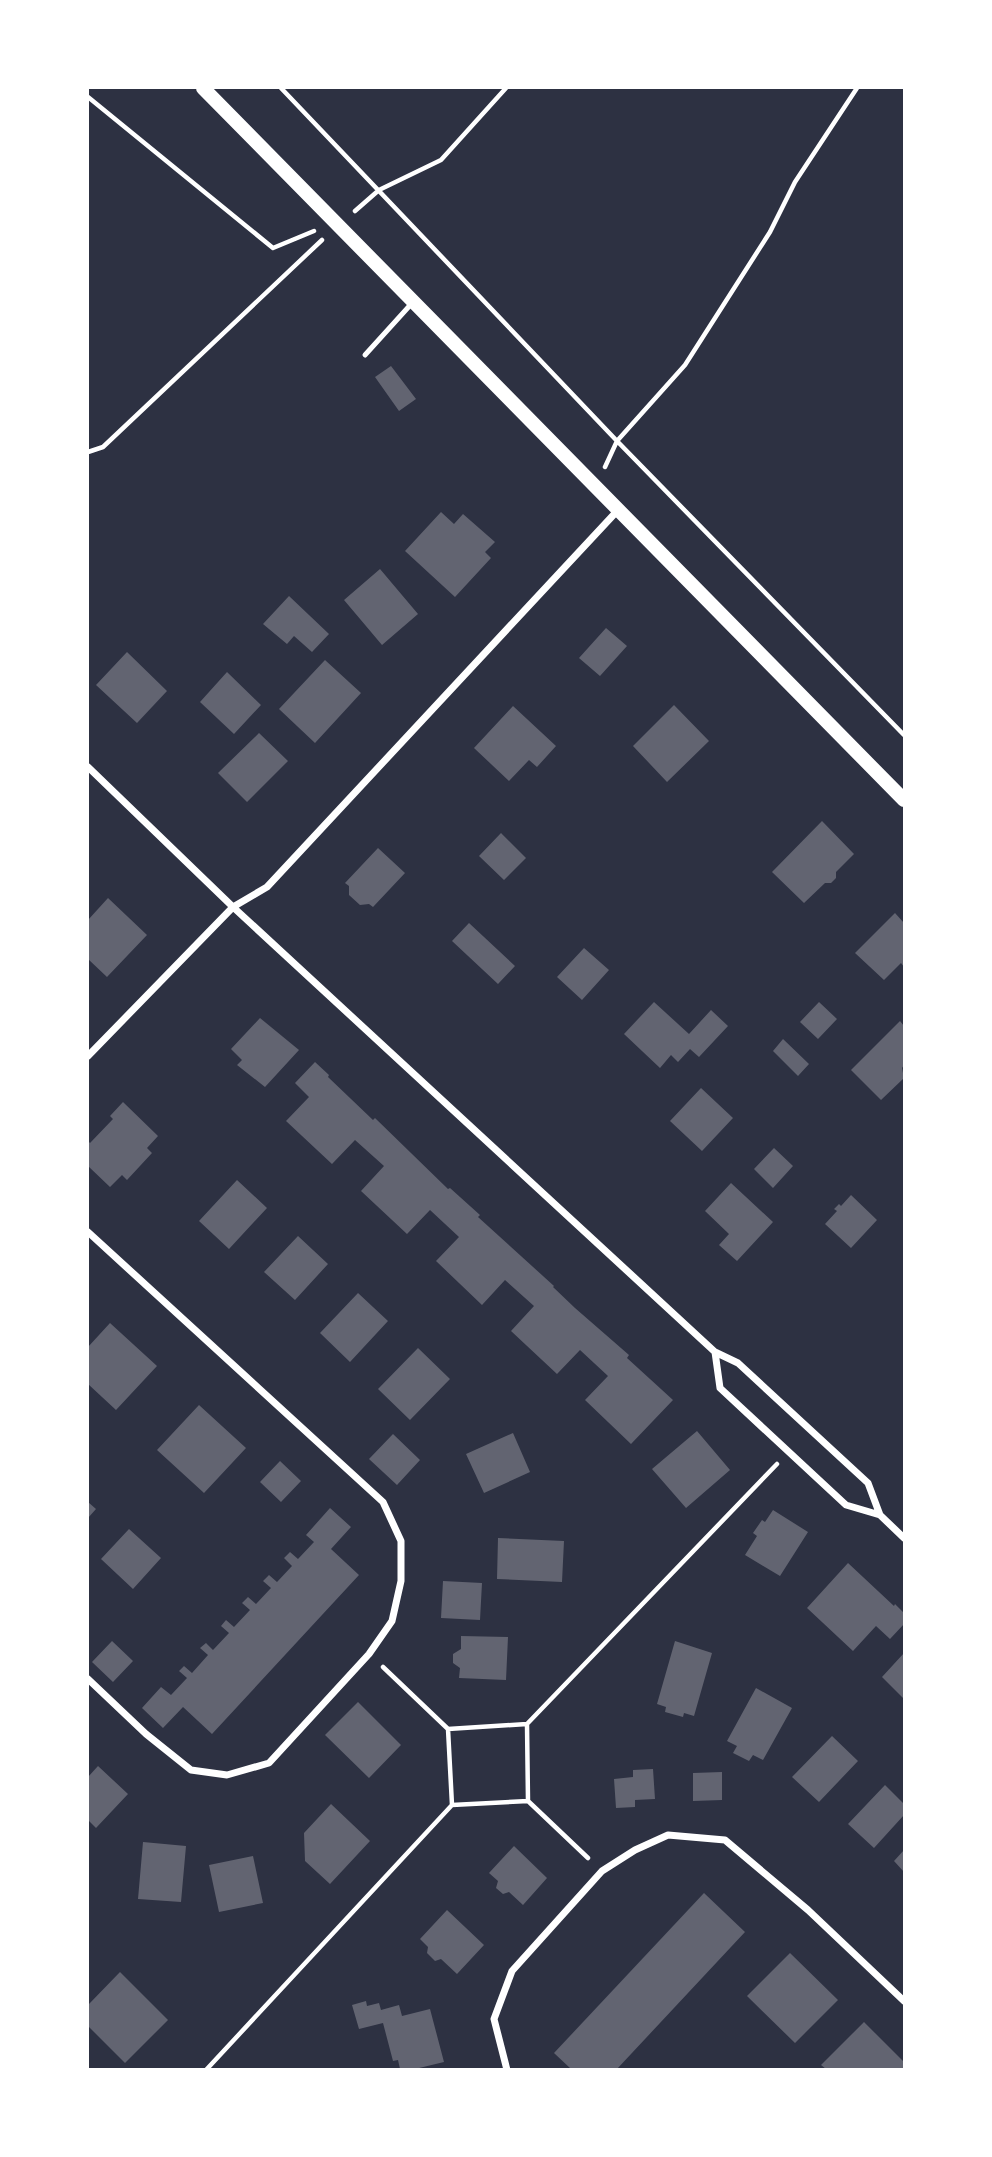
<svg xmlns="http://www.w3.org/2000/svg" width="992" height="2157" font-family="'Roboto Serif',serif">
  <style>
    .building { fill: #626471 }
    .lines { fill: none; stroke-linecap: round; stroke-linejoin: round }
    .path { stroke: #fff; stroke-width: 4.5 }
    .service { stroke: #fff; stroke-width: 5 }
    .minor { stroke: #fff; stroke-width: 7 }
    .secondary { stroke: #fff; stroke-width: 14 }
  </style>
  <rect width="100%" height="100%" fill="#2d3142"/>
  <!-- building -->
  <path class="building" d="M391 366 416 399 399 411 375 377Z
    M441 512 454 524 463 514 495 542 485 552 491 558 455 597 405 551Z
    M380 569 418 614 382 645 344 600Z
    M289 596 329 634 312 652 294 636 287 644 263 624Z
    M606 628 627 646 600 676 579 658Z
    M127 652 167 691 137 723 96 685Z
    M325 660 361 693 315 743 279 709Z
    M227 672 261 705 234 734 200 702Z
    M674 705 709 741 667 782 633 746Z
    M513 706 556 746 537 767 529 760 509 781 474 748Z
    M259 733 288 761 247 802 218 773Z
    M822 821 854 854 836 872V878L831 883H825L804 903 772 872Z
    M501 833 526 858 504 880 479 856Z
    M378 848 405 873 373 907 369 904 360 905 349 895V886L345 883Z
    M108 898 147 935 107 977 88 959V920Z
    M895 913 904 923V967L901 963 884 980 855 953Z
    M469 923 515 966 498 984 452 941Z
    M584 948 609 970 582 1000 557 977Z
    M654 1002 689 1034 711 1010 728 1026 699 1057 690 1049 678 1062 671 1055 660 1068 624 1034Z
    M819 1002 837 1019 818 1039 800 1022Z
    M260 1018 299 1050 265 1087 237 1065 242 1060 231 1049Z
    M900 1021 904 1026V1065L902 1068 904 1078 881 1100 851 1070Z
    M783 1039 809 1064 798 1076 773 1051Z
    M315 1062 329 1075 328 1077 373 1120 375 1118 448 1189 450 1188 480 1215 478 1217 554 1286 553 1287 575 1308 629 1355 627 1358 673 1400 631 1444 585 1400 608 1376 580 1350 557 1374 511 1331 534 1306 505 1280 482 1305 436 1261 459 1237 430 1210 407 1234 361 1191 384 1166 355 1140 332 1164 286 1121 309 1097 295 1083Z
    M701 1088 733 1118 702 1151 670 1121Z
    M123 1102 158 1136 147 1148 152 1153 127 1180 122 1175 110 1187 88 1166V1141L90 1143 113 1119 110 1116Z
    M774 1148 793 1166 773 1188 754 1169Z
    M237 1180 267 1208 229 1249 199 1221Z
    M731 1183 773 1222 737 1261 719 1245 729 1234 705 1211Z
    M851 1195 877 1220 851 1248 825 1224 837 1211 834 1209 839 1204 841 1206Z
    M298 1236 328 1264 295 1300 264 1272Z
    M358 1293 388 1321 350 1362 320 1333Z
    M110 1323 157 1366 116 1410 88 1384V1347Z
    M418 1348 450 1379 410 1420 378 1389Z
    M199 1405 246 1448 204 1493 157 1450Z
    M697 1431 730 1470 686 1508 652 1469Z
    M513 1433 530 1472 484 1493 466 1454Z
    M393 1434 420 1460 397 1485 369 1459Z
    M280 1461 301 1481 281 1502 260 1482Z
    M88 1502 96 1509 88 1518Z
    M330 1508 351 1527 331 1549 359 1575 212 1734 183 1707 163 1728 142 1708 161 1687 171 1695 187 1678 179 1671 184 1666 192 1673 208 1655 200 1648 206 1643 213 1650 229 1633 221 1626 226 1620 234 1627 250 1610 242 1603 248 1597 256 1604 271 1588 263 1581 269 1575 277 1582 292 1566 284 1558 290 1552 298 1559 314 1542 306 1535Z
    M773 1510 808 1532 780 1576 745 1555 757 1536 753 1533 762 1520 765 1522Z
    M129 1529 161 1558 133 1589 101 1559Z
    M498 1538 564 1541 562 1582 497 1579Z
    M848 1563 894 1606 895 1604 904 1613V1624L890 1639 876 1626 853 1651 807 1608Z
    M443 1581 482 1583 480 1620 441 1618Z
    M461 1636 508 1637 506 1680 459 1678 460 1668 453 1663V1654L461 1649Z
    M112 1641 133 1661 113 1682 92 1662Z
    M675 1641 712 1653 694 1716 684 1713 683 1717 665 1712 666 1707 657 1704Z
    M904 1653V1699L882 1677Z
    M756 1688 792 1708 763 1760 753 1755 749 1761 733 1753 737 1746 727 1741Z
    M358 1702 401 1745 369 1778 325 1735Z
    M832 1736 858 1761 819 1802 792 1777Z
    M98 1766 128 1794 96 1828 88 1820V1777Z
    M653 1769 655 1799 635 1800V1807L616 1808 614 1779 633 1777V1770Z
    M722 1772V1800L693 1801V1773Z
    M885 1785 904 1804V1815L874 1848 848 1824Z
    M331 1804 370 1841 330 1884 305 1861 304 1833Z
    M143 1842 186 1846 181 1902 138 1899Z
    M514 1846 547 1878 523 1905 509 1892 503 1894 496 1888 498 1881 489 1873Z
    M904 1850V1872L894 1861Z
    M253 1856 263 1903 219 1912 209 1865Z
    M704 1893 745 1932 617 2069H571L554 2053Z
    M447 1910 484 1945 457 1974 441 1959 435 1961 427 1953 428 1947 420 1939Z
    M790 1953 838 2000 795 2043 747 1996Z
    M120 1972 168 2020 125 2063 88 2026V2005Z
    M366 2001 367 2006 379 2003 381 2010 399 2005 402 2016 430 2009 444 2062 415 2069H400L398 2060 393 2061 383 2023 359 2029 352 2005Z
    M864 2022 904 2062V2069H826L821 2065Z"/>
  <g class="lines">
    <!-- path -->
    <path class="path" d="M281 88 617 441 904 735
      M88 97 273 248 314 231
      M355 211 379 190 441 160 506 88
      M88 452 103 447 322 240
      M605 467 617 441 685 365 770 232 795 182 857 88
      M383 1667 448 1729
      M527 1724 448 1729 452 1805 528 1801 527 1724 777 1464
      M528 1801 588 1858
      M206 2070 452 1805"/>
    <!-- service -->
    <path class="service" d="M365 355 413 302"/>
    <!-- minor -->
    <path class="minor" d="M88 767 233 907 715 1352 738 1363 868 1483 880 1515
      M88 1056 233 907 267 887 618 510
      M88 1232 383 1502 401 1541V1581L392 1621 369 1654 269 1763 227 1775 191 1770 146 1734 88 1679
      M715 1352 720 1388 846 1505 880 1515 904 1538
      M507 2070 494 2019 512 1971 602 1871 635 1850 668 1835 725 1840 808 1910 904 2001"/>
    <!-- secondary -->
    <path class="secondary" d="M203 88 904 800"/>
  </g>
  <!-- border -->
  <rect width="992" height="2157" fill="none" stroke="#ffffff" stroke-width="178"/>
</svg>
